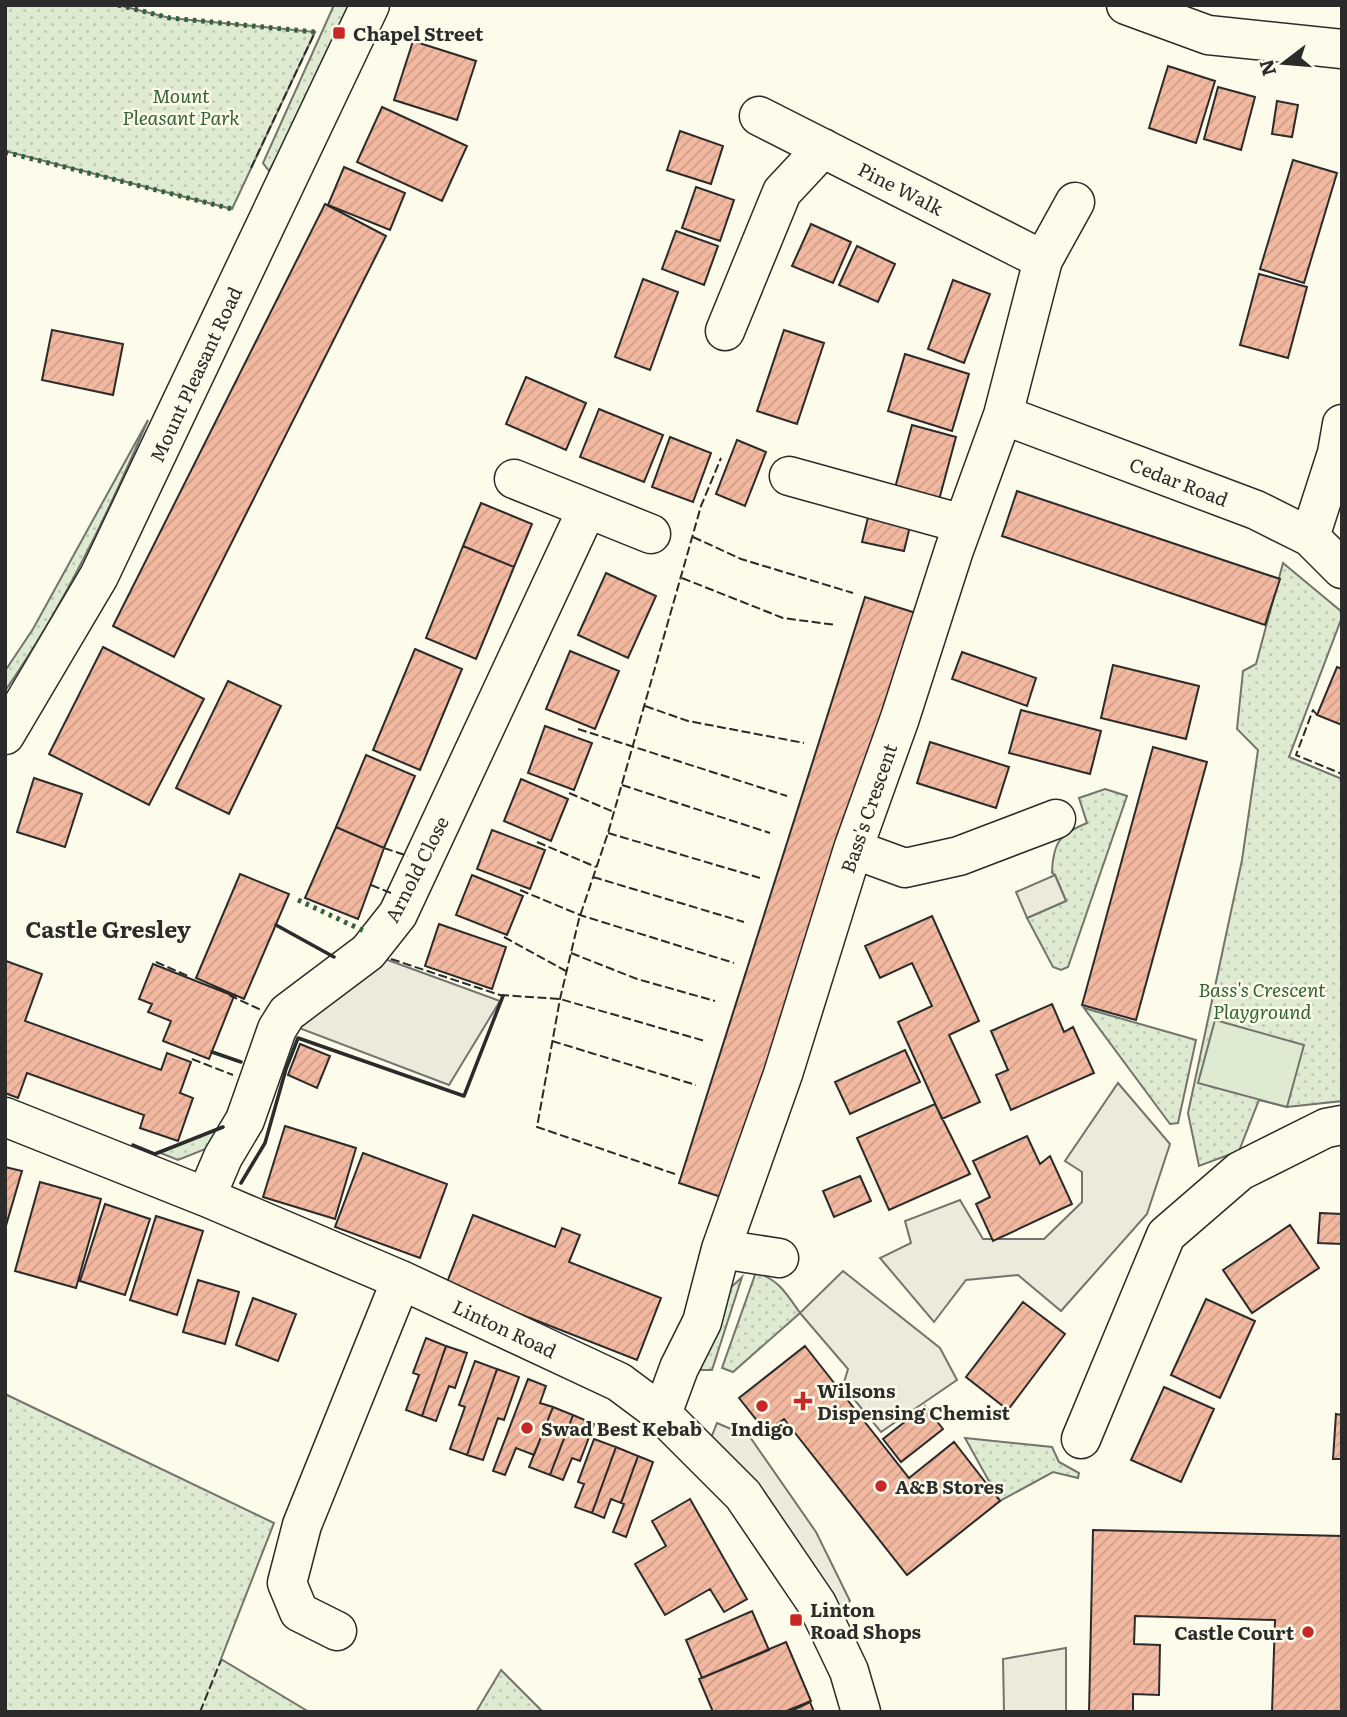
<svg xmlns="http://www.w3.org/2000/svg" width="1347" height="1717" font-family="Literata,serif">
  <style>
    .green { fill: url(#green-dots); stroke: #74746e; stroke-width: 2 }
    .pitch { fill: #deebd1; stroke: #74746e; stroke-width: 2 }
    .parking { fill: #eceadb; stroke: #74746e; stroke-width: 2 }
    .building { fill: url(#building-hatch); stroke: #2b2b2b; stroke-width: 2 }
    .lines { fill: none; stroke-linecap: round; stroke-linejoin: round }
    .minor-casing { stroke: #2b2b2b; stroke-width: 41 }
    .minor { stroke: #fdfbea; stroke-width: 38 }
    .hedge { stroke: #34623c; stroke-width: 5; stroke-dasharray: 3.5 5; stroke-linecap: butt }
    .fence { stroke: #2b2b2b; stroke-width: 2; stroke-dasharray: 9 3.5; stroke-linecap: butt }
    .wall { stroke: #2b2b2b; stroke-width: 3.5 }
    .poi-dot { fill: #c62828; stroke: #fdfbea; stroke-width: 2.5 }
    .labels { text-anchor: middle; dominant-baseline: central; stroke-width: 5; stroke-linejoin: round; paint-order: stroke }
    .poi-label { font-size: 19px; font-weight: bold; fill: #2b2b2b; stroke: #fdfbea; text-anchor: start }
    .park-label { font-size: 19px; font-style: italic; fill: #34623c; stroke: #fdfbea }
    .street-label { font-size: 19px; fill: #2b2b2b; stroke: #fdfbea }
    .quarter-label { font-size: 23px; font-weight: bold; fill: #2b2b2b; stroke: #fdfbea }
  </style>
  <defs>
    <pattern id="green-dots" width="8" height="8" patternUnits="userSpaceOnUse" patternTransform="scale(1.75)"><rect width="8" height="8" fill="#deebd1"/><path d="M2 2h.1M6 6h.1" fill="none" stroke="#bfcab4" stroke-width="1.8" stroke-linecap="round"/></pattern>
    <pattern id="building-hatch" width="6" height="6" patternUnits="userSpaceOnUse" patternTransform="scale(1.75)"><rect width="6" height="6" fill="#f2b8a0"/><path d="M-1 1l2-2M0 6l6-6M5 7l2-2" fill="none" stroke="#d09e8a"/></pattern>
  </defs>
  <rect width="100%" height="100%" fill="#fdfbea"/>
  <!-- green -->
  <path class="green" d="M5 5H118L170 18 315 32 232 209 5 151Z
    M334 5H351L304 109 269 171 263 163Z
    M148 420C108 514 63 607 5 691V671L33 629Z
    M1283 563 1342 612V617L1289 757 1342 779V1101L1287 1107 1259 1100 1239 1151 1199 1166 1188 1113 1242 860 1258 750 1237 729 1243 671 1256 664Z
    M1105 789 1127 796 1068 967 1061 970 1053 967 1027 918 1066 901 1055 875 1052 873C1053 842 1060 834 1087 823L1079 798Z
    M1084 1008 1196 1040 1178 1123 1170 1124Z
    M227 1126 213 1146 178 1160 158 1152Z
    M756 1272C780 1281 786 1293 800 1313L733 1372 722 1368Z
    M742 1277 712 1370H700L727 1291Z
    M5 1394 274 1523 221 1659 309 1712H5Z
    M965 1438 1052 1447 1059 1462 1079 1473 1078 1478 1053 1472 1000 1501Z
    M501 1670 543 1712H476Z"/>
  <!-- pitch -->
  <path class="pitch" d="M1215 1020 1304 1045 1287 1107 1198 1083Z"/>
  <!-- parking -->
  <path class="parking" d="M1055 875 1066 901 1027 918 1016 892Z
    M385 959 500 1001 449 1085 299 1028Z
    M1118 1083 1170 1144 1147 1214 1061 1311 1018 1275 966 1280 934 1322 880 1258 911 1243 905 1221 960 1200 983 1239H1044L1082 1202V1172L1065 1161Z
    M843 1271 940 1348 957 1380 881 1432 843 1386 848 1369 800 1313Z
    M717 1423 750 1437 816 1532 850 1601 833 1614 711 1438Z
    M1066 1648V1712H1004L1003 1659Z"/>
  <!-- building -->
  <path class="building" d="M413 41 476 61 457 120 394 100Z
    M1168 66 1215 81 1196 143 1149 128Z
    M1218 87 1255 97 1241 150 1204 139Z
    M1277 101 1298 105 1292 137 1272 134Z
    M382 107 467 146 442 201 357 162Z
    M680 131 723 146 711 184 667 170Z
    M1293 160 1337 173 1304 283 1260 269Z
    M344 167 405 193 390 230 328 205Z
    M696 187 734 200 720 241 682 228Z
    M325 204 386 236 174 657 113 626Z
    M811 224 851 242 833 283 792 266Z
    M676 231 718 246 704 285 662 269Z
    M857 246 895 264 878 302 839 285Z
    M1259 274 1307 287 1288 358 1240 345Z
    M643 279 678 292 650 370 615 357Z
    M953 280 990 294 964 363 928 349Z
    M52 330 123 344 113 395 42 380Z
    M784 330 824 343 797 424 757 411Z
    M905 354 969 374 952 431 888 411Z
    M526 377 586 403 566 450 506 424Z
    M599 409 663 435 644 482 580 457Z
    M912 425 956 437 936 511 892 499Z
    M670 437 711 453 693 502 652 487Z
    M737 440 766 452 745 506 716 494Z
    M1017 491 1280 579 1265 625 1002 536Z
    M481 503 532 524 514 567 463 546Z
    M870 509 912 518 904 551 862 542Z
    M463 546 514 567 476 659 426 638Z
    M606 573 656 596 628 658 578 635Z
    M865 597 919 614 733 1201 679 1183Z
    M103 647 204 699 149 805 49 754Z
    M415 649 462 669 420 770 373 750Z
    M570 651 619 671 595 729 546 709Z
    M962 652 1036 678 1027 706 952 679Z
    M1113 665 1199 686 1186 739 1101 718Z
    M1337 667 1342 669V725L1317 715Z
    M228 681 281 706 229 814 176 788Z
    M1021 710 1101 731 1090 774 1009 753Z
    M545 726 592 743 574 790 528 773Z
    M930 742 1009 767 996 808 917 783Z
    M1153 747 1207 762 1136 1020 1082 1005Z
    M366 755 415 776 384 848 336 827Z
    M34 778 82 794 65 847 17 832Z
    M521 779 568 799 551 841 504 821Z
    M336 827 384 848 358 919 305 898Z
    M492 830 545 850 530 889 477 869Z
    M240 874 289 894 244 999 196 978Z
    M472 875 523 896 507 935 456 915Z
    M932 916 979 1021 949 1035 980 1102 942 1119 898 1022 932 1006 912 963 880 978 865 946Z
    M439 924 506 947 492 989 425 966Z
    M6 961 42 974 25 1021 161 1070 167 1053 191 1062 180 1093 193 1098 178 1141 140 1128 144 1115 27 1073 18 1098 5 1093Z
    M153 964 234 996 209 1059 163 1041 171 1021 148 1012 152 1004 139 999Z
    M1052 1004 1064 1032 1073 1027 1094 1073 1011 1110 996 1075 1008 1070 991 1031Z
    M300 1044 330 1056 317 1088 288 1075Z
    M905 1050 920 1082 850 1114 835 1082Z
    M935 1104 970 1174 889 1210 857 1138Z
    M285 1126 356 1148 335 1219 263 1197Z
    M1027 1136 1040 1164 1050 1156 1072 1204 993 1241 976 1204 990 1197 973 1161Z
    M363 1153 447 1184 420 1258 335 1227Z
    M5 1167 22 1171 5 1229Z
    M860 1176 871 1201 834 1217 823 1191Z
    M40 1182 101 1199 76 1288 15 1271Z
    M105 1204 150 1219 125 1295 80 1281Z
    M1320 1213 1342 1214V1244L1318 1243Z
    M473 1215 555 1247 562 1228 580 1235 569 1262 661 1298 637 1360 446 1285Z
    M156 1216 203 1231 177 1315 130 1300Z
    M1290 1225 1319 1268 1252 1313 1223 1270Z
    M198 1280 239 1292 225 1344 183 1332Z
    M253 1298 296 1314 278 1361 236 1345Z
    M1206 1299 1255 1321 1220 1398 1171 1375Z
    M1023 1302 1065 1334 1008 1410 966 1377Z
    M426 1338 446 1346 422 1416 406 1410 419 1375 413 1373Z
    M446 1346 467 1353 455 1388 449 1386 436 1421 422 1416Z
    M805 1346 909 1478 954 1442 1000 1501 907 1575 784 1419 766 1432 739 1398Z
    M475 1361 497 1369 467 1455 450 1449 465 1407 459 1405Z
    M497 1369 519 1377 504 1420 498 1418 483 1460 467 1455Z
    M528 1379 546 1386 540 1403 553 1407 534 1455 516 1448 505 1475 493 1471Z
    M1164 1387 1214 1409 1181 1482 1131 1460Z
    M925 1406 943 1429 901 1462 883 1439Z
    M553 1407 573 1415 550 1475 529 1467Z
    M1336 1414 1342 1415V1459H1333Z
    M573 1415 594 1424 580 1461 572 1458 563 1480 550 1475Z
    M594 1439 616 1447 592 1513 575 1507 584 1484 578 1482Z
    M616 1447 638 1456 621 1503 611 1499 604 1518 592 1513Z
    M638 1456 653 1462 626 1537 613 1532 624 1504 621 1503Z
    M690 1499 747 1599 724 1612 710 1589 665 1615 635 1564 666 1546 652 1521Z
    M1093 1530 1342 1536V1712H1272L1275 1620 1135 1616 1134 1644 1160 1645 1159 1695 1133 1694V1712H1089Z
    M752 1611 769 1650 702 1678 686 1640Z
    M786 1642 811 1701 784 1712H713L699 1679Z
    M810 1702 814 1712H789Z"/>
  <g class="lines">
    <defs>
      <path id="minor" d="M1126 5 1208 35 1342 49
        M759 116 1043 260
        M725 331 782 192 823 148
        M1003 415 1256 510 1310 537 1342 569
        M789 476 963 524
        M514 479 651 534
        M1310 537 1337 453 1342 424
        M5 735 99 576 370 5
        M853 849 905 868 959 856 1056 819
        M5 1117 206 1197 401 1280 619 1382 662 1414 743 1495 817 1604 849 1671 861 1712
        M206 1197 223 1157 245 1120 277 1029 287 1013 368 952 398 914 587 509
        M721 1249 779 1258
        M662 1414 679 1368 702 1322 721 1249 783 1074 853 849 900 718 954 550 1003 415 1043 260 1075 202
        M1081 1439 1166 1235 1240 1171 1326 1128 1342 1125
        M337 1631 299 1612 287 1583 302 1525 401 1280"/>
    </defs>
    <!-- minor casing -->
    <use href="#minor" class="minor-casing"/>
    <!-- minor -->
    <use href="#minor" class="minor"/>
    <!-- hedge -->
    <path class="hedge" d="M118 5 170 18 315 32
      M5 152 232 209
      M298 900 366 932"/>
    <!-- fence -->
    <path class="fence" d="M251 168 315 32
      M693 537 741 559 853 593
      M682 578 783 618 836 625
      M645 706 688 721 804 743
      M1317 715 1313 710 1296 755 1342 774
      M578 729 787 796
      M622 785 770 833
      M569 793 614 812
      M608 833 760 878
      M537 842 596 867
      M384 848 408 856
      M593 877 744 922
      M371 885 391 893
      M520 890 580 915 734 963
      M504 937 566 971
      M571 953 637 979 715 1001
      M391 959 503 996
      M156 962 188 976
      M229 995 261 1010
      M500 995 560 999 705 1041
      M552 1041 696 1085
      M192 1059 233 1075
      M675 1174 537 1127 560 999 579 919 608 833 701 506 721 458
      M200 1712 221 1660"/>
    <!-- wall -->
    <path class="wall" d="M276 925 334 957
      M212 1052 241 1062
      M133 1145 155 1154 223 1127
      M241 1183 265 1143 286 1069 298 1038 464 1096 503 996"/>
  </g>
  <!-- markers -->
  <g class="poi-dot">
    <rect x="332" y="26" width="14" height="14" rx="3.5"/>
    <path d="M799.5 1390.5h7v7h7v7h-7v7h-7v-7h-7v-7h7z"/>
    <circle cx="762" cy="1406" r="7"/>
    <circle cx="527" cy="1428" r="7"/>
    <circle cx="881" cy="1486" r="7"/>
    <rect x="789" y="1613" width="14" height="14" rx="3.5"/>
    <circle cx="1308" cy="1632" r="7"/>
  </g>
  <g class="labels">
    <!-- poi labels -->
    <g class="poi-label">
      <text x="353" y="33">Chapel Street</text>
      <text x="817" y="1390">Wilsons<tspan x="817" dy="22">Dispensing Chemist</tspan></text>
      <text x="541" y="1428">Swad Best Kebab</text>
      <text x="762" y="1428" text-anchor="middle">Indigo</text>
      <text x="895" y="1486">A&amp;B Stores</text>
      <text x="810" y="1609">Linton<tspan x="810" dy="22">Road Shops</tspan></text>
      <text x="1294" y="1632" text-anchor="end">Castle Court</text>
    </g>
    <!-- park labels -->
    <g class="park-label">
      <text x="181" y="95">Mount<tspan x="181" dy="22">Pleasant Park</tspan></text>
      <text x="1262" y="989">Bass's Crescent<tspan x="1262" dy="22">Playground</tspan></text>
    </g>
    <!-- street labels -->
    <g class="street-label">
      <text transform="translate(901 188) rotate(27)">Pine Walk</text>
      <text transform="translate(195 374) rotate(-65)">Mount Pleasant Road</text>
      <text transform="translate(1179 481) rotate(21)">Cedar Road</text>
      <text transform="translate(868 808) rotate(-71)">Bass's Crescent</text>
      <text transform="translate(416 869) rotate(-63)">Arnold Close</text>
      <text transform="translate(505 1328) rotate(25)">Linton Road</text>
    </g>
    <!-- quarter labels -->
    <g class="quarter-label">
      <text x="108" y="928">Castle Gresley</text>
    </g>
  </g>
  <!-- border -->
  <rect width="1347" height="1717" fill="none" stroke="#2b2b2b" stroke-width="14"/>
  <!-- north arrow -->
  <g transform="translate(1284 63) rotate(254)" stroke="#fdfbea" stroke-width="5" paint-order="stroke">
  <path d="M0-5L12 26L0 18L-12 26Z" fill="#2b2b2b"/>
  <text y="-10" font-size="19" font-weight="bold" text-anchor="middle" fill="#2b2b2b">N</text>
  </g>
</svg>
